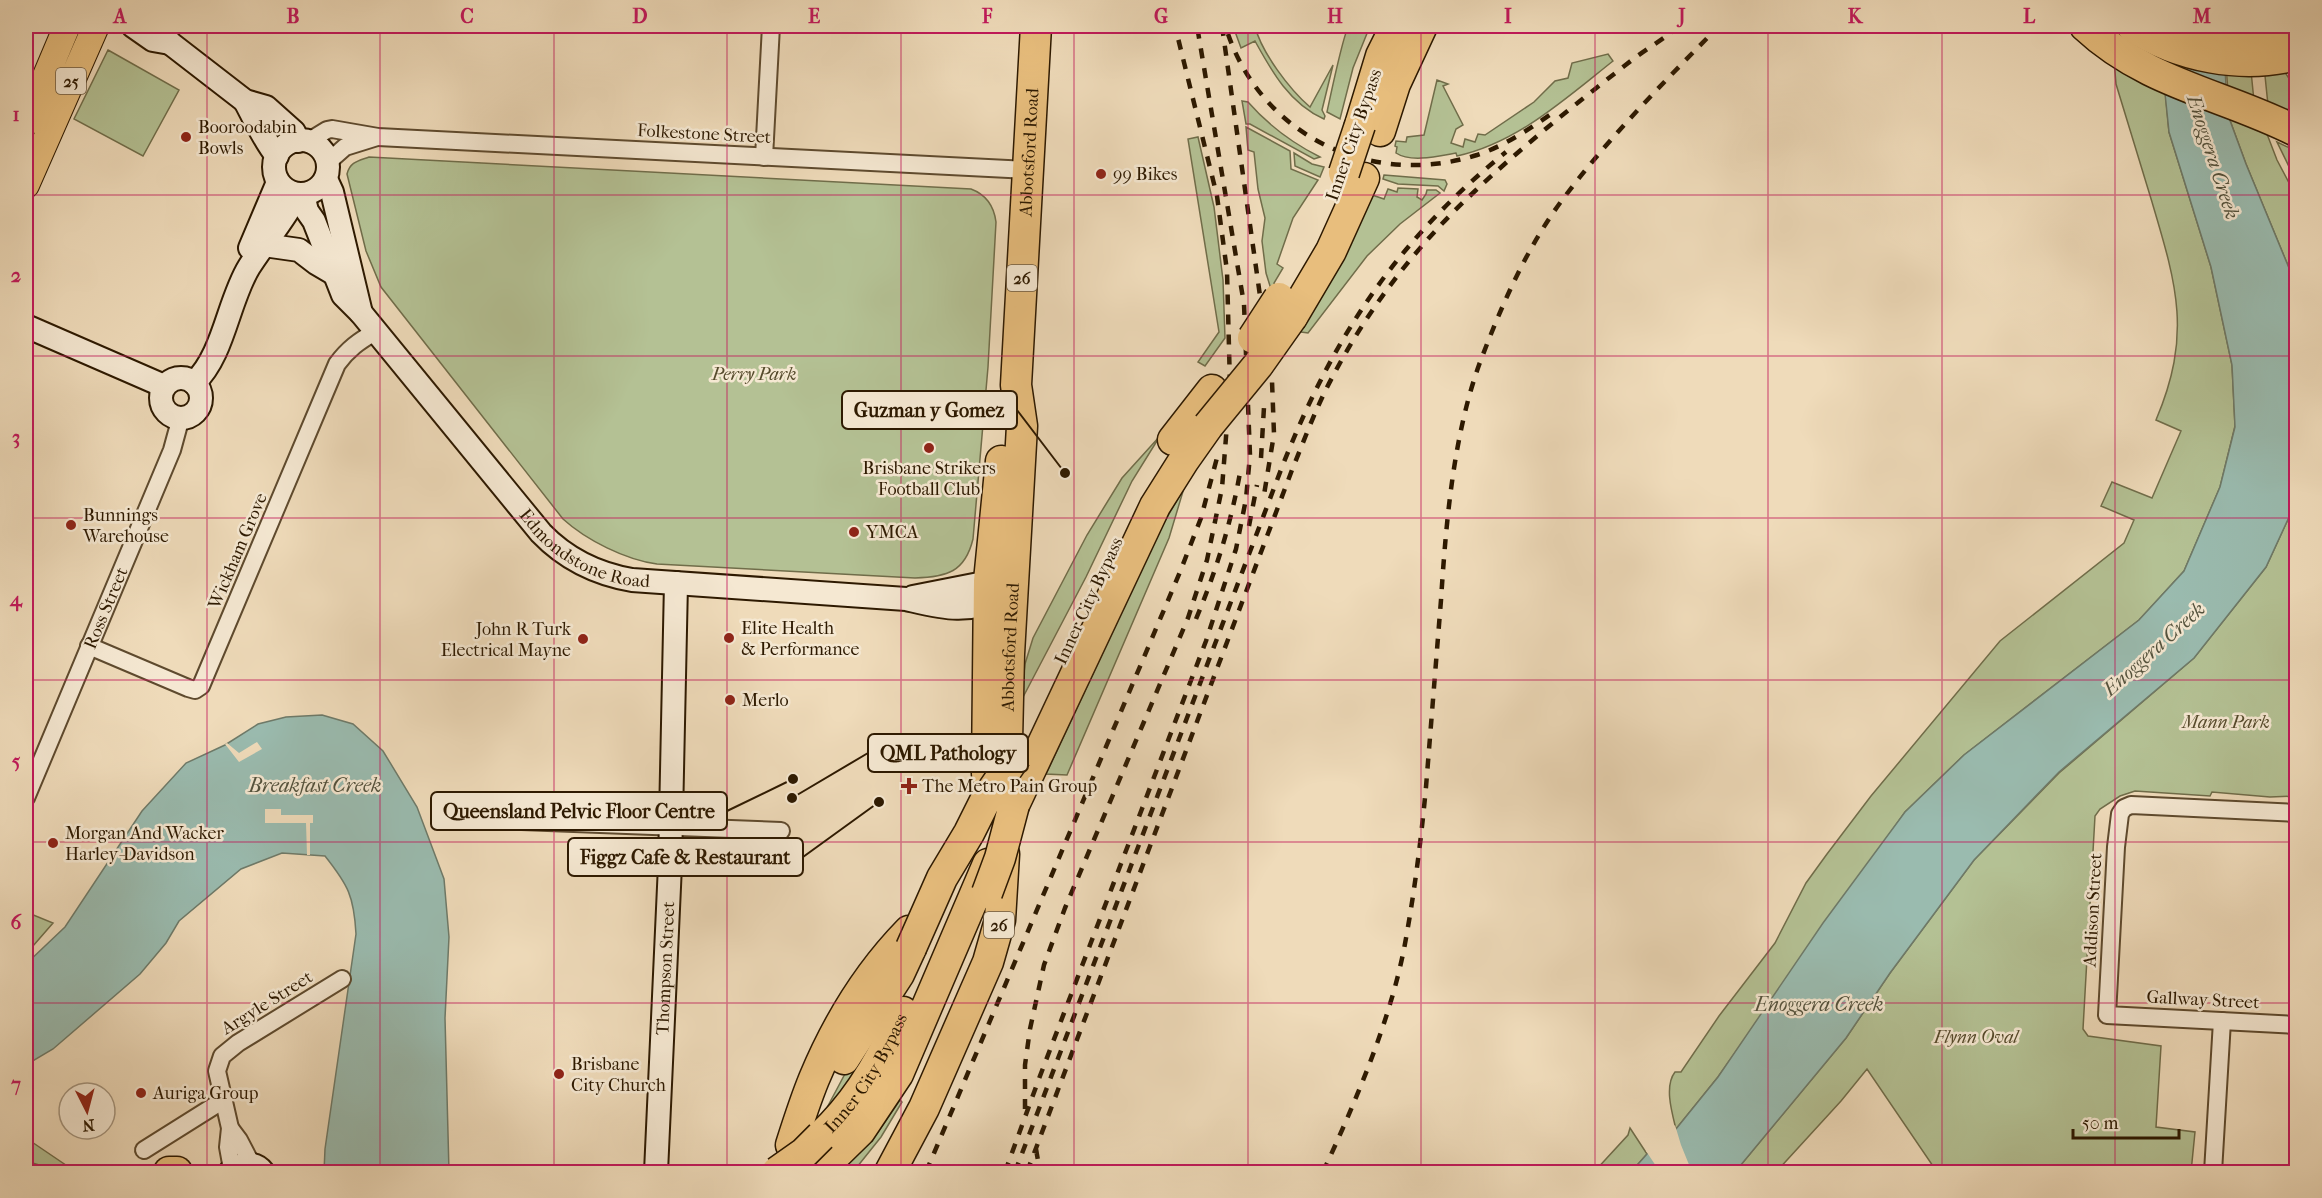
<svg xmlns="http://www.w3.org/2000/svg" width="2322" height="1198" font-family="'IM FELL French Canon',serif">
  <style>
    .green { fill: #b4c194; stroke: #706d4a; stroke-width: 1.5 }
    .water { fill: #9abbaf; stroke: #6e7a69; stroke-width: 1.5 }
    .pier { fill: #efdbba }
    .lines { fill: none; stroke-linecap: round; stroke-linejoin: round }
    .street-casing { stroke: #5e4a2e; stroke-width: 20 }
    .secondary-casing { stroke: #2d1900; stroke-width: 26 }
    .primary-casing { stroke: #2d1900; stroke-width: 28 }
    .highway-casing { stroke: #2d1900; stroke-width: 33 }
    .street { stroke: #f5e8d2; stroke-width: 16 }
    .secondary { stroke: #f5e8d2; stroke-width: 22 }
    .primary { stroke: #e8be7d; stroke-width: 26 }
    .highway { stroke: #e8be7d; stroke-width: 30 }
    .rail { stroke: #2d1900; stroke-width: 4.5; stroke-dasharray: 10 10; stroke-linecap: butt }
    .highway-bridge-casing { stroke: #2d1900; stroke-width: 33; stroke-linecap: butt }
    .highway-bridge { stroke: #e8be7d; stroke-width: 30 }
    .grid { fill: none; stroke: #c2185b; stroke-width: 1.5; stroke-opacity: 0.55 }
    .poi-dot { fill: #8f2418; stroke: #f5e8d2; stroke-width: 2 }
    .labels { text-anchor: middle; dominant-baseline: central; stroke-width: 5; stroke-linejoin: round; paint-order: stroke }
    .shield { fill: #f5e8d2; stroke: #69573f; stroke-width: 1.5 }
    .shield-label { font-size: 16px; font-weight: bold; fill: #2d1900 }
    .poi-label { font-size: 18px; fill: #2d1900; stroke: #f5e8d2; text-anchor: start }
    .street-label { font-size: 18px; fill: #2d1900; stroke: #f5e8d2 }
    .park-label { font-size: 18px; font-style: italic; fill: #564b2c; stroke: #f5e8d2 }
    .water-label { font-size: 20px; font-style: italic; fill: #53523d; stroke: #f5e8d2 }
    .leader { fill: none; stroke: #2d1900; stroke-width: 2 }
    .callout-dot { fill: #2d1900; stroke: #f5e8d2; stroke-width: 2 }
    .callout { fill: #f5e8d2; stroke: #2d1900; stroke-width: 2 }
    .callout-label { font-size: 20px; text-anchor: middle; font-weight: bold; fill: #2d1900 }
    .neatline { fill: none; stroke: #c2185b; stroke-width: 2 }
    .grid-label { font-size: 20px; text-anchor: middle; font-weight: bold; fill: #c2185b }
  </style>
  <rect width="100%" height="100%" fill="#efdbba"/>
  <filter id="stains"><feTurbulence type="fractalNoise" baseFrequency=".00333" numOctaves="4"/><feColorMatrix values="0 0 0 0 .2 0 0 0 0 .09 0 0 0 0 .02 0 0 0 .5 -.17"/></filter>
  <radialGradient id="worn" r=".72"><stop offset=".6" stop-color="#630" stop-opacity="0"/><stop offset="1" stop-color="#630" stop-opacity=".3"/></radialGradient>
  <!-- green -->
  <path class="green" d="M1233 26H1255C1261 52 1290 90 1310 107L1333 65 1322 110 1325 116 1324 119C1290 104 1272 72 1255 41L1241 48Z
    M1349 26H1370L1353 68 1340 119 1327 112C1330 98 1344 31 1349 26Z
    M108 50 179 90 143 156 74 119Z
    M1608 54 1613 61C1565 99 1517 143 1457 156L1456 153C1439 156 1411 163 1396 153L1397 147 1395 146 1396 141 1406 142 1407 137 1424 135 1437 80 1448 84 1443 86 1463 125 1456 129 1451 143 1463 147 1465 139 1475 142 1478 134 1485 135 1534 102 1555 81 1568 78 1572 63Z
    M2114 60 2165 89 2169 132 2211 267 2232 365 2235 426 2220 487 2184 571 2139 620 1964 755 1905 812 1718 1077 1676 1129C1672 1113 1664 1086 1675 1072H1681L1719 1016 1775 943 1806 883 1827 854 1871 796 2000 641 2124 543 2134 520 2101 506 2112 482 2152 498 2181 431 2156 420C2192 335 2177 286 2152 202 2140 163 2128 123 2116 84Z
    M2284 64 2286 74 2296 89V115L2268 105 2264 66Z
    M2226 65 2251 71 2254 101 2228 92Z
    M1242 101 1248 102C1269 126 1292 143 1320 157L1314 159 1250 124H1246Z
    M2228 115 2267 134 2277 160 2296 196V285L2246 164Z
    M1246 127 1290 151 1291 169 1318 180 1293 218 1277 264 1283 268 1274 283 1283 312 1372 195 1384 199 1388 189 1397 192 1398 188 1418 189 1417 197 1422 200 1426 194 1427 190H1436L1440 193 1400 224 1367 256 1308 333 1301 332 1280 318 1266 273 1262 241 1265 218 1258 189 1254 152 1248 150Z
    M1198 137 1214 207 1223 280 1225 338 1205 366 1198 362 1219 332 1188 139Z
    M2277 142 2296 151V181Z
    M1294 153 1312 164 1324 167 1320 177 1295 166Z
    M369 157 971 189C987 195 994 206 996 222L988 367 973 539C965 572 947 577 915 578L657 564C626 560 586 540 563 519L381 287 366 251 347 174C350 162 358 161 369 157Z
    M1384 175 1445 180 1447 184 1444 191 1438 186 1398 184 1383 179Z
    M1160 436 1132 481 1086 577 1021 701 1025 664 1033 638 1087 535 1122 478Z
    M1184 488 1169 538 1067 775 1046 774 1162 526Z
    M2296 502V796L2270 797 2212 792 2210 796 2135 791 2120 796 2100 809 2095 816 2083 1029 2088 1036 2161 1046 2156 1127 2195 1132 2191 1172H1937L1867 1069 1841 1101 1776 1172H1735L1846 1038 1890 973 1974 860 2059 773 2194 658 2266 567Z
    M26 912 53 923 26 954Z
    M872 1044 850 1082 822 1117 854 1057Z
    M900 1100 902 1102 881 1137 853 1172H840L878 1132Z
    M1630 1128 1647 1154 1631 1172H1594L1628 1135Z
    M26 1138 76 1172H62L26 1161Z"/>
  <!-- water -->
  <path class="water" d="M2158 26H2226L2223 39 2228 115 2246 164 2296 285V502L2266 567 2194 658 2059 772 1974 860 1890 973 1846 1038 1735 1172H1631L1647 1154 1676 1129 1718 1077 1823 923 1905 812 1964 755 2139 620 2184 571 2220 487 2235 427 2232 365 2211 267 2169 132Z
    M322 715 353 724 383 751 417 807 444 879 449 937 445 1018 449 1172H324L325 1149 356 934C354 896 348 885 325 856L282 853 241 869 179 921 166 943 140 974 53 1049 26 1065V964L65 927 142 811 186 763 225 745 258 724 286 717Z"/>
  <!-- pier -->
  <path class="pier" d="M257 742 262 749 239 762 225 744 227 743 239 753Z
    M265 809H281V815H313V823H310V855H307L306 823H265Z
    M1675 1125 1681 1145 1692 1172H1660L1646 1151Z"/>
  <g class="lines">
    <defs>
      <g id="street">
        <path d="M309 141 327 130 332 129 378 137 1029 170"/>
        <path d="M764 157 771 26"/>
        <path d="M328 162 345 147 377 137"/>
        <path d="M89 646 188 688 195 690 201 686 337 364C348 349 359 341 375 332"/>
        <path id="s1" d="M26 798 172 450 181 417"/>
        <path d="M2296 813 2131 805 2124 808 2120 814 2116 847 2107 1015 2296 1025"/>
        <path d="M443 818 781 831"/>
        <path d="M230 1128 239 1140 252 1165"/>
        <path d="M144 1150 222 1101"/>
        <path d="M232 1169 228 1147 230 1128 217 1071 222 1056 238 1043 342 979"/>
        <path d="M2213 1172 2222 1021"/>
      </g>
      <g id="secondary">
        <path d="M133 26 153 40 170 43"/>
        <path d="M158 26 170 43 245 101 266 107 294 132 298 141"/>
        <path d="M245 101C254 118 265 142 277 156"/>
        <circle cx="301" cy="167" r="27"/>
        <path d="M326 179 332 192 361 313"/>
        <path id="s2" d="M303 195 307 211 314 221 343 295 361 313 541 533C566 559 597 574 632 580L906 599C941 607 967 615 1000 597"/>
        <path d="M264 245 299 250 316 263 333 273"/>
        <path d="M250 248 278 182"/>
        <path d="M26 326 164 386"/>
        <circle cx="181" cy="398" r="20"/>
        <path d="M194 383C224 355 228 301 249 267 265 242 284 220 298 194"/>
        <path d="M913 597 979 584 1003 574"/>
        <path d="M230 1172C239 1163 255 1161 263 1172"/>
        <path id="s3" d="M656 1172 670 865 676 583"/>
      </g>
      <path id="primary" d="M26 123 67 26
        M26 185 96 26"/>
      <g id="highway">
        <path d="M2085 26C2147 84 2223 94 2296 131"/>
        <path d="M2132 26C2178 57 2242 69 2296 55"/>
        <path d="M2180 26C2218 38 2257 41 2296 33"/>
        <path d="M1360 125 1381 56 1396 26"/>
        <path d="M1380 131 1395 84 1422 26"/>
        <path d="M1292 317 1331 251 1364 178"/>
        <path d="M1173 440 1212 390"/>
        <path d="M987 774 989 581 1001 461"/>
        <path id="s4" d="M1006 785 1009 654 1022 426 1016 385 1036 26"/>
        <path d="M1014 805 1155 506 1184 460 1208 426"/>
        <path d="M844 1059 899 974 911 948"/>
        <path id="s5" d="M821 1136C858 1102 883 1058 903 1012"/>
        <path d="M791 1145C798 1123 805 1101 814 1079 836 1026 868 973 909 931"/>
        <path d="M169 1172H177"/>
        <path d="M818 1172 860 1131 898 1074 988 864"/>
        <path d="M890 1172 924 1108 988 962 1000 920 1004 854"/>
      </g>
    </defs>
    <!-- street casing -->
    <use href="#street" class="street-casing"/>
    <!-- secondary casing -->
    <use href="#secondary" class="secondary-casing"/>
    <!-- primary casing -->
    <use href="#primary" class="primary-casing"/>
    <!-- highway casing -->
    <use href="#highway" class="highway-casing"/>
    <!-- street -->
    <use href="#street" class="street"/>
    <!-- secondary -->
    <use href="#secondary" class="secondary"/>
    <!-- primary -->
    <use href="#primary" class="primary"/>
    <!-- highway -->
    <use href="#highway" class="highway"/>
    <!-- rail -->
    <path class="rail" d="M1222 26 1272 381 1274 434 1263 501
      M1228 34C1264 138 1373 188 1477 155 1507 145 1532 127 1557 110
      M1261 458 1264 407
      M1249 526 1257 485
      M1196 619C1217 569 1232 520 1241 467
      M1025 1109V1065L1030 1029 1044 965 1065 908 1188 618 1207 560 1222 488 1230 386 1227 271 1217 196 1175 26
      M1036 1149 1040 1172
      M926 1172 1180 572 1201 518 1218 454
      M1005 1172 1040 1076 1206 641 1236 549 1246 499 1250 455 1244 304 1197 26
      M1015 1172 1282 467C1333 337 1397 240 1506 152
      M1027 1172 1292 470C1305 438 1317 405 1334 374 1370 306 1418 244 1475 191 1524 145 1578 102 1632 60 1648 48 1665 38 1680 26
      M1323 1172C1355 1103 1389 1024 1404 949 1414 896 1421 841 1426 787 1431 725 1436 662 1441 600 1446 523 1453 438 1479 365 1500 309 1525 251 1560 203 1607 139 1664 82 1719 26"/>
    <defs>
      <path id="highway-bridge" d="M1344 173 1360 125
        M1253 338 1279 298
        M1208 426 1258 365 1292 317
        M987 893 1000 858 1014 805
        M911 948 942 878 969 833 985 801 1016 756
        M777 1172 804 1153 821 1136"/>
    </defs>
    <!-- highway-bridge casing -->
    <use href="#highway-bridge" class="highway-bridge-casing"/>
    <!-- highway-bridge -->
    <use href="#highway-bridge" class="highway-bridge"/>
  </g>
  <!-- grid -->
  <path class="grid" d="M207 26V1172M380 26V1172M554 26V1172M727 26V1172M901 26V1172M1074 26V1172M1248 26V1172M1421 26V1172M1595 26V1172M1768 26V1172M1942 26V1172M2115 26V1172M26 195H2296M26 356H2296M26 518H2296M26 680H2296M26 842H2296M26 1003H2296"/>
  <!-- markers -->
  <g class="poi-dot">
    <circle cx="186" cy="137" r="6"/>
    <circle cx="1101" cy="174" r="6"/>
    <circle cx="929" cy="448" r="6"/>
    <circle cx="71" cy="525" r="6"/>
    <circle cx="854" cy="532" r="6"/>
    <circle cx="729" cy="638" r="6"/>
    <circle cx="583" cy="639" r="6"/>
    <circle cx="730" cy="700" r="6"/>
    <path d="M906 777h6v6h6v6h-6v6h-6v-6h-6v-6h6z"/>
    <circle cx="53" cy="843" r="6"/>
    <circle cx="559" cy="1074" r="6"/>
    <circle cx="141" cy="1093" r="6"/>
  </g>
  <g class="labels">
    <!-- shield labels -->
    <g class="shield">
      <rect x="56" y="68" width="30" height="26" rx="4.5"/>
      <rect x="1007" y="265" width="30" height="26" rx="4.5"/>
      <rect x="984" y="912" width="30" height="26" rx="4.5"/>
    </g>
    <g class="shield-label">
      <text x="71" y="81">25</text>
      <text x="1022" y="278">26</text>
      <text x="999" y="925">26</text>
    </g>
    <!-- poi labels -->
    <g class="poi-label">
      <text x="198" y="127">Booroodabin<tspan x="198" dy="21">Bowls</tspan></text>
      <text x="1113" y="174">99 Bikes</text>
      <text x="929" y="468" text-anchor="middle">Brisbane Strikers<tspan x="929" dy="21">Football Club</tspan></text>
      <text x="83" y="515">Bunnings<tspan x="83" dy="21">Warehouse</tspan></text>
      <text x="866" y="532">YMCA</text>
      <text x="741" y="628">Elite Health<tspan x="741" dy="21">&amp; Performance</tspan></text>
      <text x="571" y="629" text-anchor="end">John R Turk<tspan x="571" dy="21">Electrical Mayne</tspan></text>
      <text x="742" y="700">Merlo</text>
      <text x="922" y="786">The Metro Pain Group</text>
      <text x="65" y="833">Morgan And Wacker<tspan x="65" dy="21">Harley-Davidson</tspan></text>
      <text x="571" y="1064">Brisbane<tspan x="571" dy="21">City Church</tspan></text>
      <text x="153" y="1093">Auriga Group</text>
    </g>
    <!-- street labels -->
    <g class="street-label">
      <text transform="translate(704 134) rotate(3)">Folkestone Street</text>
      <text transform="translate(1354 135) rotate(-71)">Inner City Bypass</text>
      <text stroke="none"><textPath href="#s4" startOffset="634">Abbotsford Road</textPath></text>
      <text stroke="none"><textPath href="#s2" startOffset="465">Edmondstone Road</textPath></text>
      <text transform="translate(238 551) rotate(-67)">Wickham Grove</text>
      <text transform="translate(1089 601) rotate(-65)">Inner City Bypass</text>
      <text stroke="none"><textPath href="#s1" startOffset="206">Ross Street</textPath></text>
      <text stroke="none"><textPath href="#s4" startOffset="138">Abbotsford Road</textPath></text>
      <text transform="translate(2093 910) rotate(-87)">Addison Street</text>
      <text stroke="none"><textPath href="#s3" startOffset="204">Thompson Street</textPath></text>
      <text transform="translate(2203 1000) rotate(3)">Gallway Street</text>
      <text transform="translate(267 1003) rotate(-32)">Argyle Street</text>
      <text stroke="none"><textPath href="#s5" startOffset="78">Inner City Bypass</textPath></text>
    </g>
    <!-- park labels -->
    <g class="park-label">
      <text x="754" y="374">Perry Park</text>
      <text x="2226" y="722">Mann Park</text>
      <text x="1976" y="1037">Flynn Oval</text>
    </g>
    <!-- water labels -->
    <g class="water-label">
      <text transform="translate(2213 157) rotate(72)">Enoggera Creek</text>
      <text transform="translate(2154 649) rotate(-42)">Enoggera Creek</text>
      <text x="315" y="785">Breakfast Creek</text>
      <text x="1819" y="1004">Enoggera Creek</text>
    </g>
  </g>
  <!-- callouts -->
  <path class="leader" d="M1065 473L1017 410M792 798L868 753M793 779L727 811M879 802L803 857"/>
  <g class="callout-dot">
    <circle cx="1065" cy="473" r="6"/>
    <circle cx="792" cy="798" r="6"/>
    <circle cx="793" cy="779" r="6"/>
    <circle cx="879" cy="802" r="6"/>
  </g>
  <g class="callout">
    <rect x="842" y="391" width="175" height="38" rx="6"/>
    <rect x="868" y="734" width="160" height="38" rx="6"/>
    <rect x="431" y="792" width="296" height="38" rx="6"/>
    <rect x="568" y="838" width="235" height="38" rx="6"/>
  </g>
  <g class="callout-label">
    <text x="929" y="417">Guzman y Gomez</text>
    <text x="948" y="760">QML Pathology</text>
    <text x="579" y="818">Queensland Pelvic Floor Centre</text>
    <text x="685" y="864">Figgz Cafe &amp; Restaurant</text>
  </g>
  <!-- margin -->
  <rect width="2322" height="1198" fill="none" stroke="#efdbba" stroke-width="66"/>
  <!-- north arrow -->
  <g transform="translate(87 1111) rotate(174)"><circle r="28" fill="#f5e8d2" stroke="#a5957e" stroke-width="1.5"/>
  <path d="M0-4.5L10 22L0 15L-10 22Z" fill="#8f2418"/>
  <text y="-9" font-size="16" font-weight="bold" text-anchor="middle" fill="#2d1900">N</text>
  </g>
  <!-- scale -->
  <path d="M2073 1129v9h106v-9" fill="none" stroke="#2d1900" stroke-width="3"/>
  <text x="2082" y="1129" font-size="18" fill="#2d1900" stroke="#f5e8d2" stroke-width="4.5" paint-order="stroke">50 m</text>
  <rect x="33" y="33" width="2256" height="1132" class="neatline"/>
  <g class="grid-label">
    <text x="120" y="23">A</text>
    <text x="293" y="23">B</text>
    <text x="467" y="23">C</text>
    <text x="640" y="23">D</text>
    <text x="814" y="23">E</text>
    <text x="987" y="23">F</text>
    <text x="1161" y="23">G</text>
    <text x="1335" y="23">H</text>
    <text x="1508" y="23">I</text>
    <text x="1682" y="23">J</text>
    <text x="1855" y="23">K</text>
    <text x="2029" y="23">L</text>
    <text x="2202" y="23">M</text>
    <text x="16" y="121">1</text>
    <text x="16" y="282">2</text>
    <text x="16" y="444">3</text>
    <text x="16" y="606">4</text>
    <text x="16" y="768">5</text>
    <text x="16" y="929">6</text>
    <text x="16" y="1091">7</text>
  </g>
  <rect width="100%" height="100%" filter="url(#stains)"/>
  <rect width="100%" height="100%" fill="url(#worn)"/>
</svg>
